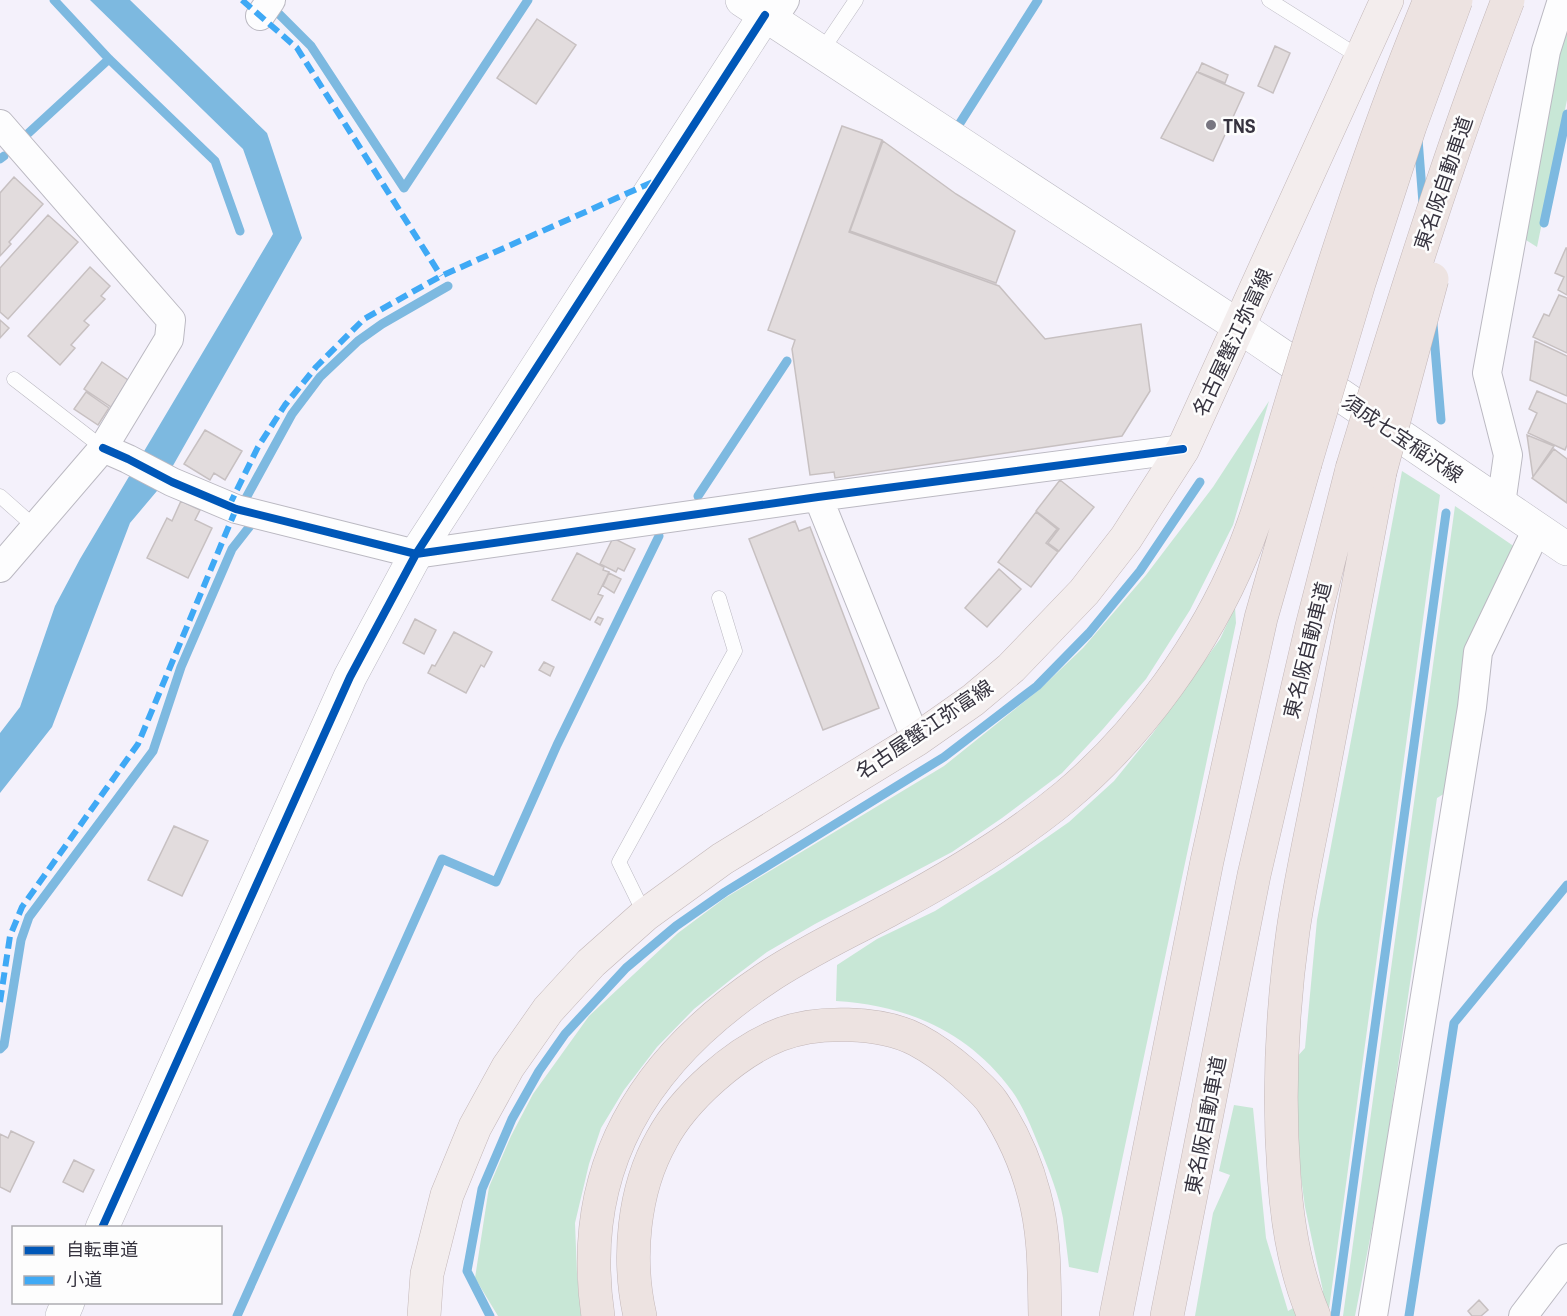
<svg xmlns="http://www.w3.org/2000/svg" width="1567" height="1316" font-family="'Archivo Narrow','Noto Sans JP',sans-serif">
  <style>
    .green { fill: #c8e7d6 }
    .water { fill: #7db9e0 }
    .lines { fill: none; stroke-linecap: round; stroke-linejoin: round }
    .stream { stroke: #7db9e0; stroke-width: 9 }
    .building { fill: #e2dcdd; stroke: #c7c0c1; stroke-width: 1.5 }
    .service-casing { stroke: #bbb9c2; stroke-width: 15 }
    .minor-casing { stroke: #bbb9c2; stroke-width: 30 }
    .tertiary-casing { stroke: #bbb9c2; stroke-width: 34 }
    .secondary-casing { stroke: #bbb9c2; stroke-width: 34 }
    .primary-casing { stroke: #c3b7b8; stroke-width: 34 }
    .motorway-casing { stroke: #c3b7b8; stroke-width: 34 }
    .service { stroke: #fdfdfe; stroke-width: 14 }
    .minor { stroke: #fdfdfe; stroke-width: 28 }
    .tertiary { stroke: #fdfdfe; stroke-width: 33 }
    .secondary { stroke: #fdfdfe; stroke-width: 33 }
    .primary { stroke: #f3eded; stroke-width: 33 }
    .motorway { stroke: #ede3e1; stroke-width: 33 }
    .motorway-bridge-casing { stroke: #c3b7b8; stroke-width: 34; stroke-linecap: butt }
    .motorway-bridge { stroke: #ede3e1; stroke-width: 33 }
    .quiet { stroke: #3fa9f5; stroke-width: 6; stroke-dasharray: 12 6; stroke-linecap: butt }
    .cycleway-casing { stroke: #fdfdfd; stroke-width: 11 }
    .cycleway { stroke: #0057b8; stroke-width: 8 }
    .poi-dot { fill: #787681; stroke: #fdfdfd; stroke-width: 2 }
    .labels { text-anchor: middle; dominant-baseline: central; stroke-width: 5; stroke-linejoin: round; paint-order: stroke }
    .poi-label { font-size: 20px; font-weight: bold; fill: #36333f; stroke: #fdfdfd; text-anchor: start }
    .street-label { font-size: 20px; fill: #36333f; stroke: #fdfdfd }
  </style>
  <rect width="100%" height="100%" fill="#f4f1fb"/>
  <!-- green -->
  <path class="green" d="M1567 10V100L1537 247 1523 238Z
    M1269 401 1233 525 1190 610 1146 679 1103 729 1062 773 1002 818 952 852 815 924 767 952 734 977 694 1009 657 1047 624 1090 601 1128 589 1164 575 1223 577 1274 582 1316H498L475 1278 489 1187 511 1136 533 1094 589 1016 678 933 725 898 944 766 1040 689 1083 648 1146 575 1213 487Z
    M1402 471 1440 495 1328 1316H1195L1213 1213 1230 1175 1219 1171 1234 1105 1253 1108 1266 1238 1288 1311 1323 1291 1305 1207 1295 1133 1296 1058 1305 1048 1317 920Z
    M1455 506 1515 547 1447 792 1437 798 1381 1182 1355 1316H1343Z
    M1235 607 1236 623 1098 1273 1069 1267C1067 1251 1065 1234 1063 1218 1059 1196 1050 1173 1042 1153 1033 1132 1025 1109 1012 1091 969 1032 907 1005 836 1001L837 965 877 939 935 911 1003 868 1069 822 1114 781 1153 733 1220 639Z"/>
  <!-- water -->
  <path class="water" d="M90 0H130L267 133 302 238 162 485 130 523 52 727 0 793V733L20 707 55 606 80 559 273 234 243 149Z"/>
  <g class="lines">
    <!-- stream -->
    <path class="stream" d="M54 0 109 59 215 161 240 231
      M279 14 311 46 404 188 528 0
      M960 123 1038 0
      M22 139 109 59
      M1418 139 1423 203
      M0 159 4 156
      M1544 223 1567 114
      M1433 324 1441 420
      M698 496 787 361
      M246 498 292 414 320 377 358 341 382 324 448 286
      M0 1049 4 1045 21 940 29 917 153 751 181 667 232 549 250 526
      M237 1316 442 859 496 882 557 745 659 536
      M490 1316 467 1271 482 1189 512 1119 539 1071 565 1034 626 968 676 926 725 892 944 757 1037 686 1089 633 1140 571 1200 482
      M1335 1316 1446 513
      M1409 1316 1454 1023 1567 885"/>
  </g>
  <!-- building -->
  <path class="building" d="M537 19 576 45 536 104 497 78Z
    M1275 46 1290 53 1273 93 1258 86Z
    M1202 63 1228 75 1225 83 1198 72Z
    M1197 72 1244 93 1213 161 1161 138Z
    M842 126 882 140 849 232 999 286 1045 339 1141 324 1150 391 1122 436 835 478 834 472 810 475 792 349 795 340 768 330Z
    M883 141 956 194 1015 231 996 283 850 231Z
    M14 177 43 204 9 242 11 244 0 256V193Z
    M48 215 78 242 8 319 0 312V268Z
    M1566 248H1567V295L1558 290 1564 277 1555 273Z
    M90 267 110 286 101 296 105 299 84 321 89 325 71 345 75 348 60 365 28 336Z
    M1559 295 1567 298V353L1533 337 1544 314 1549 316Z
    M0 320 9 328 0 338Z
    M1535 341 1567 356V396L1530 380Z
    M102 362 128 380 111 407 84 389Z
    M1537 391 1567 404V445L1565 450 1528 433 1537 413 1529 409Z
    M86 392 109 408 98 425 74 409Z
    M205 430 242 451 225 480 214 473 210 480 184 464Z
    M1527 435 1554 446 1533 477Z
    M1554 449 1567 459V503L1532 478Z
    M1060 480 1094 507 1059 551 1048 543 1059 529 1036 511Z
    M181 501 200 510 195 520 212 528 188 578 147 558 167 518 172 521Z
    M1036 512 1057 529 1046 543 1058 552 1031 587 998 562Z
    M795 521 799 531 810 527 879 708 823 730 749 539Z
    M613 538 635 549 624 571 618 568 616 572 600 564Z
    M577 553 604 567 603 570 609 572 598 594 603 596 590 620 552 600Z
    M999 569 1021 589 987 627 965 608Z
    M609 573 621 579 614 593 603 586Z
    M598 617 603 619 600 625 595 622Z
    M415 619 436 630 424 654 403 643Z
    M454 632 492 652 484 667 481 665 466 693 428 673 432 665 435 666Z
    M544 662 554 667 550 676 539 670Z
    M174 826 208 841 182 896 148 880Z
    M11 1131 34 1142 10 1192 0 1187V1134L8 1138Z
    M74 1160 94 1170 83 1192 63 1182Z
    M1479 1300 1488 1310 1481 1316H1472L1468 1311Z"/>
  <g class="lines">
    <defs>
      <path id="service" d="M1269 0 1361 58
        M821 52 856 0
        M14 379 103 448
        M0 496 35 527
        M645 915 619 862 735 651 719 598"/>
      <path id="minor" d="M260 16 271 0
        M772 20 785 0
        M0 124 171 320 169 339 103 448 0 568
        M103 448 128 459 172 482 236 509 416 554 818 497 1183 449
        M818 497 916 740
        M1501 504 1508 455 1487 373 1546 51 1562 0
        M1373 1316 1472 707 1478 652 1537 529
        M1523 1316 1567 1258"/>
      <path id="tertiary" d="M742 0 1240 327
        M102 1228 350 677 416 554 765 15
        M62 1316 68 1302"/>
      <path id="secondary" d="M1240 327 1567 549"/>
      <path id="primary" d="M424 1316 427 1274 447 1195 475 1127 508 1067 548 1010 591 963 645 915 722 859 916 740 973 700 1011 668 1084 592 1126 538 1183 449 1387 0"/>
      <path id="motorway" d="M598 1316C576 1167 644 1060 765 979 805 952 849 932 891 909 953 876 1013 840 1066 796 1140 734 1205 643 1242 554 1255 524 1264 492 1274 461
        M640 1316C627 1259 633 1190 662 1139 684 1098 736 1052 779 1035 816 1020 881 1021 917 1040 934 1049 950 1061 965 1074 974 1083 986 1092 993 1103 1011 1130 1026 1163 1034 1194 1045 1234 1044 1275 1045 1316
        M1116 1316 1207 861 1261 618 1305 464
        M1167 1316 1254 875 1311 630 1352 469
        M1314 1316C1295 1272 1287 1222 1284 1175 1278 1094 1282 1011 1293 931 1301 876 1314 821 1324 766 1343 668 1361 570 1380 472"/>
    </defs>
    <!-- service casing -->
    <use href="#service" class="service-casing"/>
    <!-- minor casing -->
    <use href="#minor" class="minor-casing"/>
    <!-- tertiary casing -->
    <use href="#tertiary" class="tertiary-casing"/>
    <!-- secondary casing -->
    <use href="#secondary" class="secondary-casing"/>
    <!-- primary casing -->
    <use href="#primary" class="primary-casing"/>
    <!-- motorway casing -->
    <use href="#motorway" class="motorway-casing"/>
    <!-- service -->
    <use href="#service" class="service"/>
    <!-- minor -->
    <use href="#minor" class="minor"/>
    <!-- tertiary -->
    <use href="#tertiary" class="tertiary"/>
    <!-- secondary -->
    <use href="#secondary" class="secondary"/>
    <!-- primary -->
    <use href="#primary" class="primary"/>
    <!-- motorway -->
    <use href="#motorway" class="motorway"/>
    <defs>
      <path id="motorway-bridge" d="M1274 461C1320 305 1368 150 1430 0
        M1305 464 1359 283 1410 126 1456 0
        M1352 469C1400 311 1449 154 1508 0
        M1380 472 1432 279"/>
    </defs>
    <!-- motorway-bridge casing -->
    <use href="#motorway-bridge" class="motorway-bridge-casing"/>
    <!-- motorway-bridge -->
    <use href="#motorway-bridge" class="motorway-bridge"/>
    <!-- quiet -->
    <path class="quiet" d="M242 0 297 48 441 276
      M229 506 258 447 285 405 316 367 364 319 441 276 655 181
      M0 1002 10 936 22 907 138 744 236 509"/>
    <defs>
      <path id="cycleway" d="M103 448 128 459 172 482 236 509 416 554 818 497 1183 449
        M102 1228 350 677 416 554 765 15"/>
    </defs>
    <!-- cycleway casing -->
    <use href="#cycleway" class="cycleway-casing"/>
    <!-- cycleway -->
    <use href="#cycleway" class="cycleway"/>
  </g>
  <!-- markers -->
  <circle class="poi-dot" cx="1211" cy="125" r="6"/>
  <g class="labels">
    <!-- poi labels -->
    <g class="poi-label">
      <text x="1223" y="125">TNS</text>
    </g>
    <!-- street labels -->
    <g class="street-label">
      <text transform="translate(1443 183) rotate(-71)">東名阪自動車道</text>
      <text transform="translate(1232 342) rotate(-65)">名古屋蟹江弥富線</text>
      <text transform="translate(1403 438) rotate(34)">須成七宝稲沢線</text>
      <text transform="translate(1307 650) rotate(-76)">東名阪自動車道</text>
      <text transform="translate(924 729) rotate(-34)">名古屋蟹江弥富線</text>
      <text transform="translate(1205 1125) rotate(-79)">東名阪自動車道</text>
    </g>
  </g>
  <!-- legend -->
  <rect x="12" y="1226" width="210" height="78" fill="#fdfdfd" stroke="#adacb1" stroke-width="1.5"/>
  <rect x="24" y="1246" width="30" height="9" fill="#0057b8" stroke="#adacb1" stroke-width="1.5"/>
  <text x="66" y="1256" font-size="18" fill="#36333f">自転車道</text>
  <rect x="24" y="1276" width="30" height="9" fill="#3fa9f5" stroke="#adacb1" stroke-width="1.5"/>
  <text x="66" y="1286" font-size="18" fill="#36333f">小道</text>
</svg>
